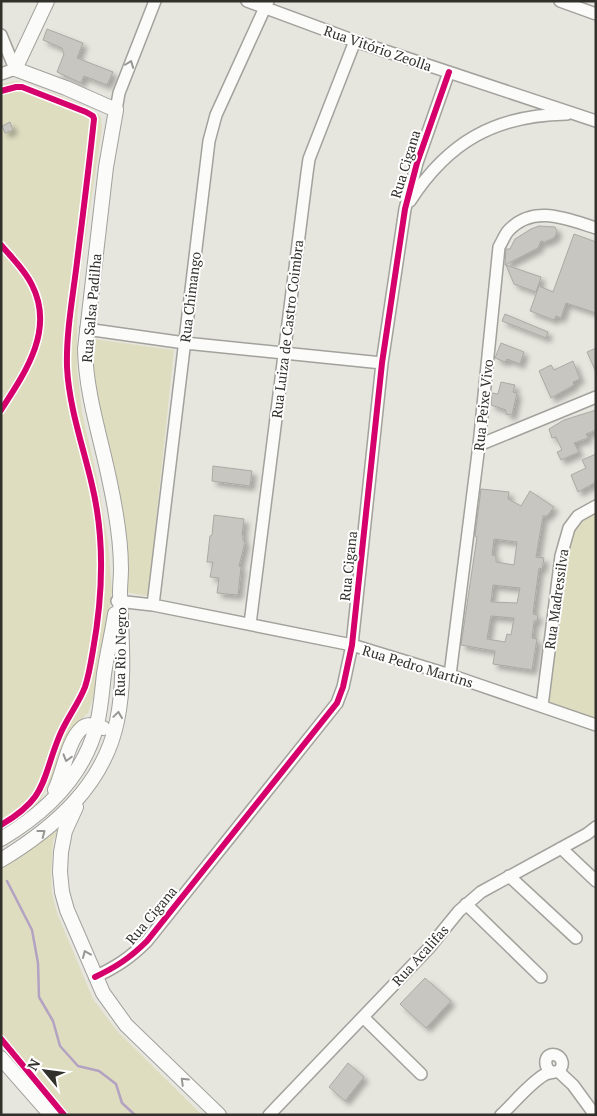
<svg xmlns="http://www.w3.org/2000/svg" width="597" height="1116" font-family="'PT Serif',serif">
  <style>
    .green { fill: #dfddc0 }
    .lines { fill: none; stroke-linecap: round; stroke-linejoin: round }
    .stream { stroke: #b3a2c2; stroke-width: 2.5 }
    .building { fill: #c7c6c1; stroke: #aaa9a4; fill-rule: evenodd; filter: url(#shadow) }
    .minor-casing { stroke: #a2a19c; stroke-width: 14 }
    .major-casing { stroke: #a2a19c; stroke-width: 16 }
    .minor { stroke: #fbfbfa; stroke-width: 11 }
    .major { stroke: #fbfbfa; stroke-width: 14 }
    .cycleway-casing { stroke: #fff; stroke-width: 9 }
    .cycleway { stroke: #d6006c; stroke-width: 6 }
    .oneway { stroke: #969692 }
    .labels { text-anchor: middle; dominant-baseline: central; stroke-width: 4; stroke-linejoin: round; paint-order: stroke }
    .street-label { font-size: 14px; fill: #31302b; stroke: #fff }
  </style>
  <defs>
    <filter id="shadow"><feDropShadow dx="4.5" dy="4.5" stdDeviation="2.5" flood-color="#0004"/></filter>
  </defs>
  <rect width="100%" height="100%" fill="#e6e5de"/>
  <!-- green -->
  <path class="green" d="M17 81C37 88 89 104 101 117L102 128 81 268 77 322V368L82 413 97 477 108 543 112 592 106 634 93 698 88 713 75 725 63 745 54 774 40 801 31 810 1 831V84Z
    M94 339 174 350 148 596 125 592 98 413 90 351Z
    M596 511V721L545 703 564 558 572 531 581 519Z
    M60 826 53 841 51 872 52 893 57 913 93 999 118 1032 202 1115H66L1 1037V865Z"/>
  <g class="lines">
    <!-- stream -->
    <path class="stream" d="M7 881 32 930 38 963 39 997 53 1021 60 1046 78 1066 99 1071 116 1084 122 1103 135 1115"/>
  </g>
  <!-- building -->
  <path class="building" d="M47 29 83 43 77 58 113 72 107 85 84 76 81 83 57 72 64 54 62 48 43 40Z
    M10 122 13 130 5 133 2 126Z
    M539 226 555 227 557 231 555 237 545 242 541 241 538 248 505 265 506 249H510L515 239 531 229Z
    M574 234 596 242V313L566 303 561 318 556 316 554 320 530 311 539 286 553 292Z
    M506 265 541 277 536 292 514 284Z
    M505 314 548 332 546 338 502 321Z
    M501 343 524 352 520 364 507 359 505 362 495 358Z
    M596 348V372L587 352Z
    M573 361 580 379 573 382 574 385 551 398 539 371 551 365 554 370Z
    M501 382 515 385 513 392 517 393 512 415 506 414V410L491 405 492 393 498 394Z
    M596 410V430L586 434 588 438 574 443 579 452 561 460 557 452 562 450 556 437 552 438 549 429 564 420Z
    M596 454V482L578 492 571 475 586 468 582 460Z
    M213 466 252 471 250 486 212 481Z
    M481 489 509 492 508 499 521 506 530 491 554 507 547 516H543L536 557 544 558 542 569 539 568 534 605 533 614 538 615 537 621H534L532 638 537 639 532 670 493 664 495 651 461 645 477 537 475 536ZM494 539 517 542 514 565 496 562V556L492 555ZM493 585 520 588 517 603 491 602ZM491 616 514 618 511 635 507 634 505 642 487 639Z
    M214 515 244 519 242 535H243V540L245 542 239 566 241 567 238 595 217 593 219 578 210 577 213 562H207L210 536 212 535Z
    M425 978 451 1001 426 1028 400 1004Z
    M348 1063 364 1077 345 1101 329 1087Z"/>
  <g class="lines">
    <defs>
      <path id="minor" d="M247 1 355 41 596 121
        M560 1 596 14
        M1 35 15 69 1 74
        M116 110 119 93 155 1
        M410 201C448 142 495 115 567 114
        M86 329 185 343 382 363
        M479 445 596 397
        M117 601 153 605 352 645 450 675 596 725
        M153 605 209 141 216 115 268 1
        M250 624 307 173 309 159 355 41
        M450 675 479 445 499 247C502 242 505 234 509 230 534 204 567 219 596 228
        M542 706 561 556 569 528 578 516 596 506
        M561 848 596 881
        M509 876 576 938
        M466 904 541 977
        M95 977C116 967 130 958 147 941L337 703 343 687 352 645 382 363 405 209 417 163 449 72
        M363 1017 421 1074
        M558 1071 573 1085 595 1115
        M269 1115 428 949 459 911 481 892 587 834 596 827
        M501 1115C514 1103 529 1084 544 1075 549 1072 559 1073 561 1068 564 1063 561 1057 556 1055 544 1052 543 1067 551 1072"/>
      <path id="major" d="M55 790C63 774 68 740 81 729 87 723 97 725 103 728
        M76 807 65 831 61 852 60 872 62 892 67 910 103 993 126 1025 219 1115
        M1 839C45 813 84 776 97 724 101 708 102 691 104 674 107 654 112 634 115 614
        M1 860C54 828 104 785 117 721 126 679 121 635 120 592 120 585 121 577 121 569 121 540 116 511 110 483 101 438 86 395 85 349L106 167 116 110 66 88 15 69 47 1
        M1 1058 51 1115"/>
    </defs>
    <!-- minor casing -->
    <use href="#minor" class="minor-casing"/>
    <!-- major casing -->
    <use href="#major" class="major-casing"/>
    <!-- minor -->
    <use href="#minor" class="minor"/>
    <!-- major -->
    <use href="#major" class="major"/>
    <defs>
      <path id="cycleway" d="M1 91 16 87H22L86 112 93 116 94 119C89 167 83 214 77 262 73 296 66 332 67 367 69 407 83 446 92 485 105 539 103 595 93 650 91 662 89 675 85 687 78 705 66 719 59 737 41 781 48 797 1 825
        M1 245C12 258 25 270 32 285 55 330 25 373 1 410
        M95 977C116 967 130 958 147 941L337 703 343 687 352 645 382 363 405 209 417 163 449 72
        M1 1039 64 1115"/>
    </defs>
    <!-- cycleway casing -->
    <use href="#cycleway" class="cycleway-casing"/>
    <!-- cycleway -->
    <use href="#cycleway" class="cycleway"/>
  </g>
  <!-- one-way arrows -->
  <defs><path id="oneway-chevron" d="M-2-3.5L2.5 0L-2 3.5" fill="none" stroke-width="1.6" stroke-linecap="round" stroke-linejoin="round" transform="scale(1.25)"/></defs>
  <g class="oneway">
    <use href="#oneway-chevron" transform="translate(130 64) rotate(-69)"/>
    <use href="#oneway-chevron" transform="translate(118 715) rotate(-82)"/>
    <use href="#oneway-chevron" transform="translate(67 758) rotate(106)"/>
    <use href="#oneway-chevron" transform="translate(42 833) rotate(-37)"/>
    <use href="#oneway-chevron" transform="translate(86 954) rotate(-113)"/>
    <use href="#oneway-chevron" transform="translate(184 1081) rotate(-136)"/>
  </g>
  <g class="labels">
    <!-- street labels -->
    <g class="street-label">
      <text transform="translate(378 48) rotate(19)">Rua Vitório Zeolla</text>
      <text transform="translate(405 164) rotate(-73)">Rua Cigana</text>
      <text transform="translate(190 297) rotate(-83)">Rua Chimango</text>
      <text transform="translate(91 308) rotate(-85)">Rua Salsa Padilha</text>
      <text transform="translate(287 329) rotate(-83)">Rua Luiza de Castro Coimbra</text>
      <text transform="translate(483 405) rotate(-84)">Rua Peixe Vivo</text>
      <text transform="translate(348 566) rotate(-84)">Rua Cigana</text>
      <text transform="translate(556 599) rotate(-82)">Rua Madressilva</text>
      <text transform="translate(120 652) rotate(-89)">Rua Rio Negro</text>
      <text transform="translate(418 666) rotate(17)">Rua Pedro Martins</text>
      <text transform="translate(151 915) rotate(-50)">Rua Cigana</text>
      <text transform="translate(420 955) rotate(-48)">Rua Acalifas</text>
    </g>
  </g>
  <!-- border -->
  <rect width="597" height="1116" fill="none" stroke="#31302b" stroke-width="5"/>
  <!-- north arrow -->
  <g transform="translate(45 1071) rotate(299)" stroke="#ffffff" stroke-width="4" paint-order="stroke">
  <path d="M0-4L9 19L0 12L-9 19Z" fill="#31302b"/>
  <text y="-8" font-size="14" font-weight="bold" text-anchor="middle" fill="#31302b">N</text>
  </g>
</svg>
